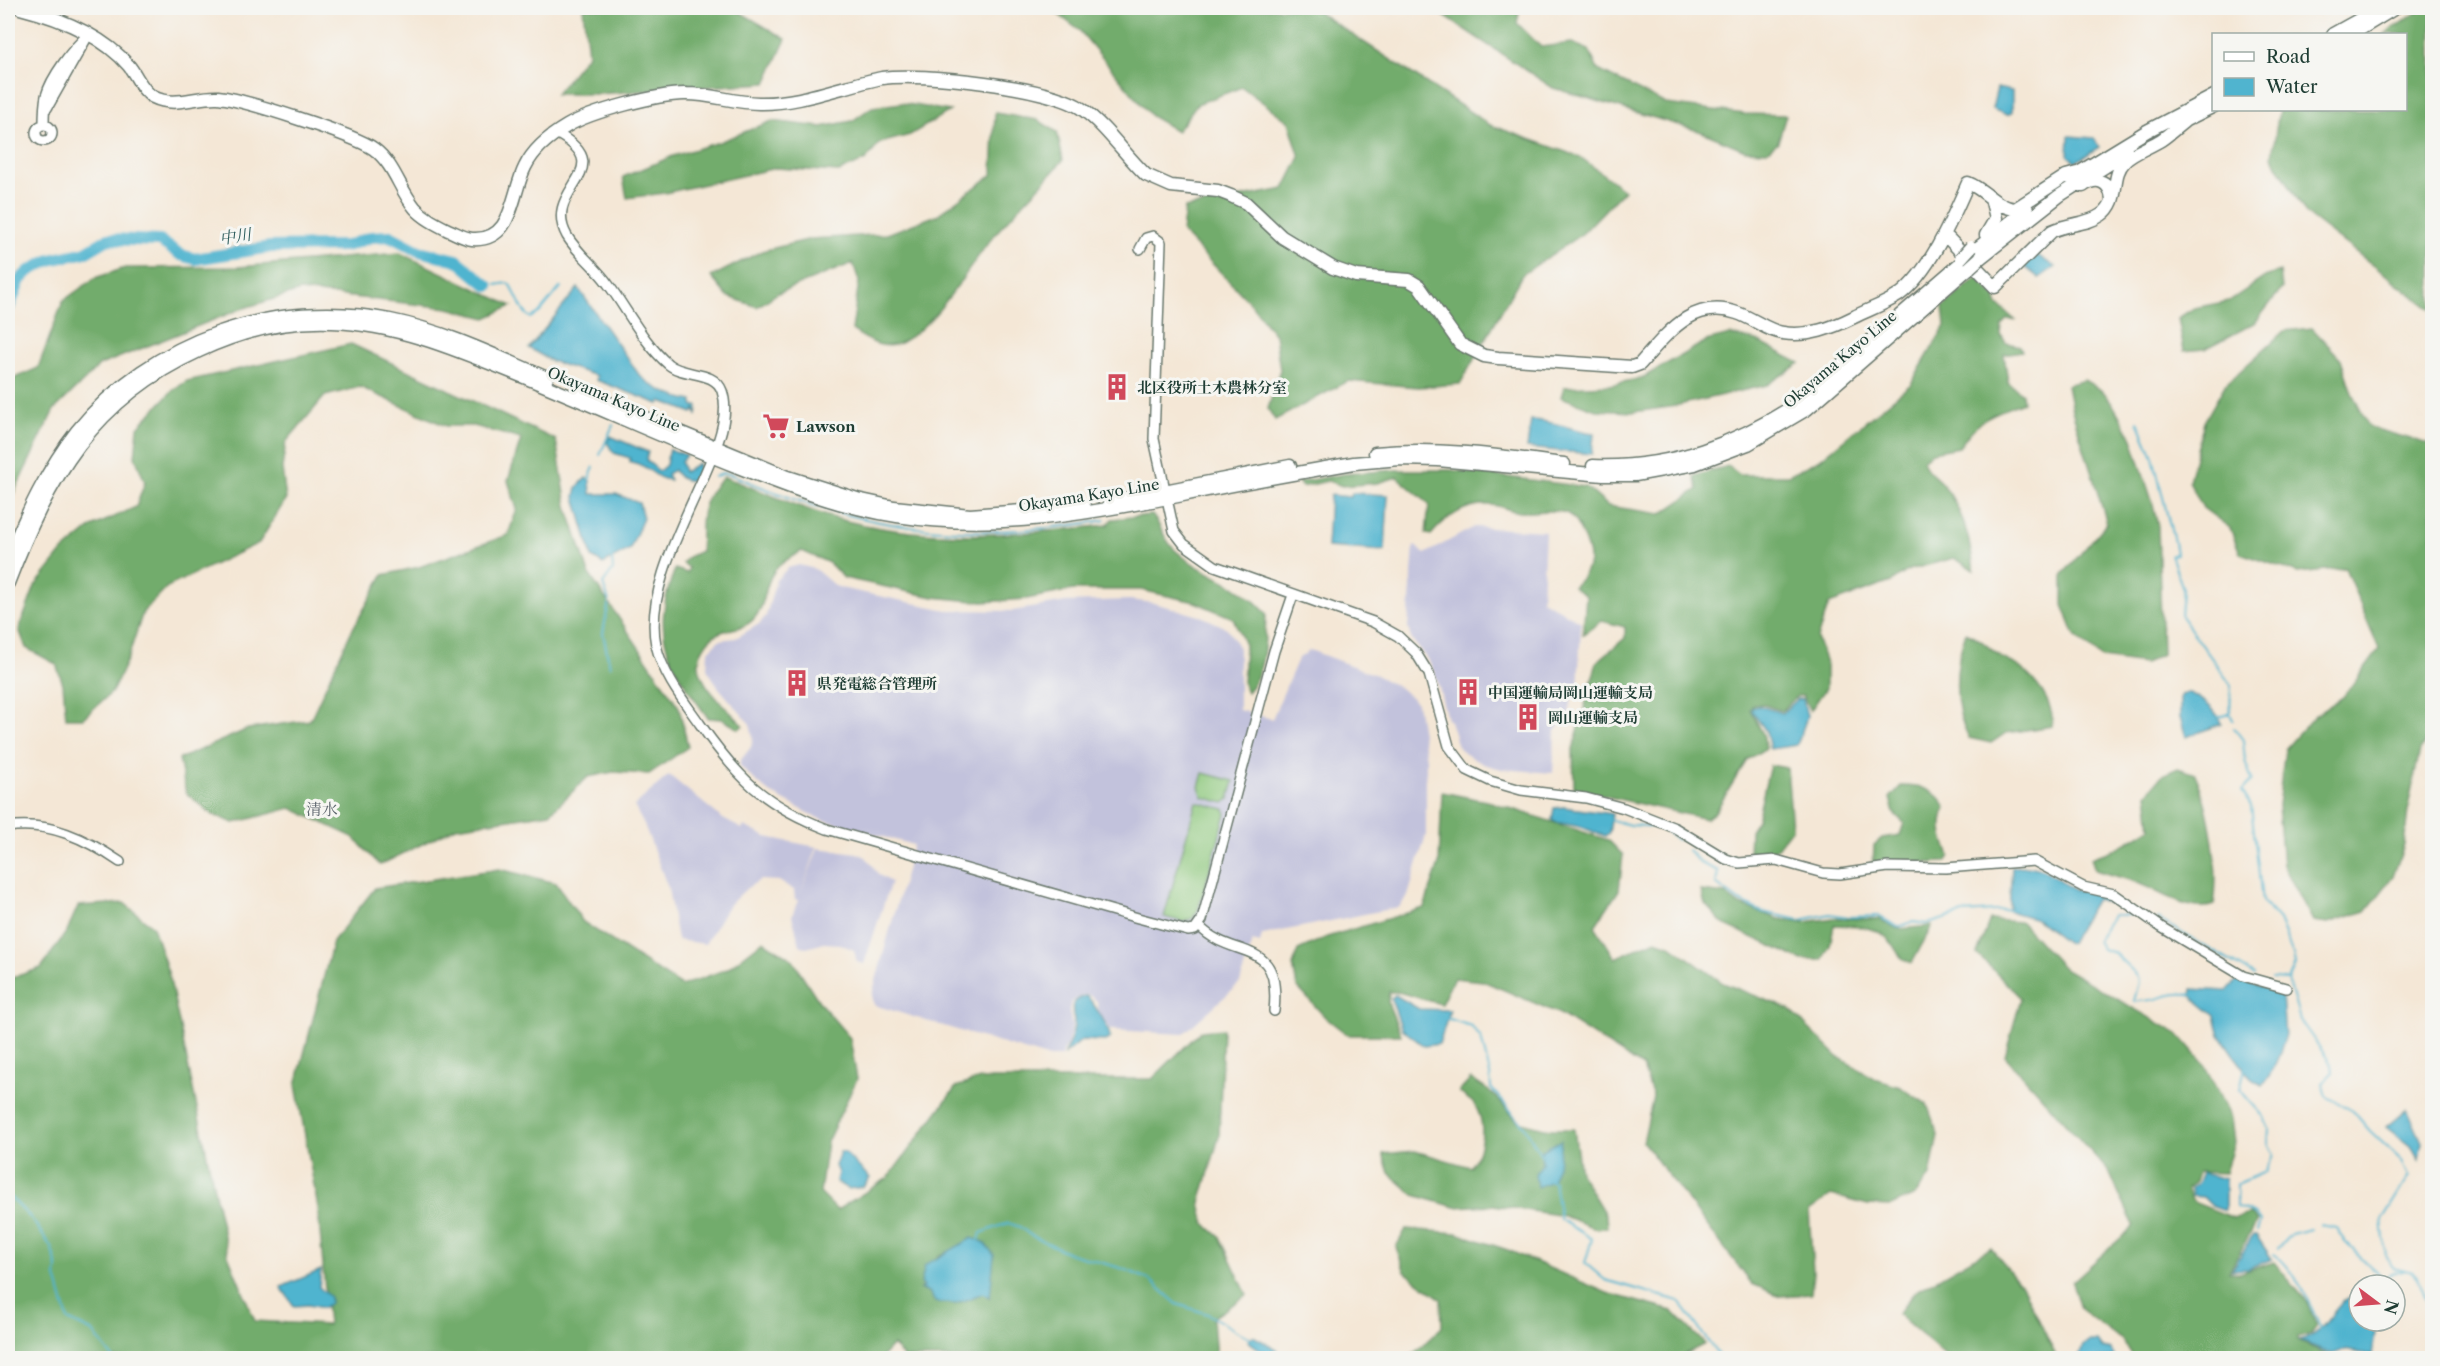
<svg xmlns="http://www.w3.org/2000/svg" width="2440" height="1366" font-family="'Libre Caslon Text','Noto Serif JP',serif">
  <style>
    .industrial { fill: #c2c2dc }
    .green { fill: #8dc87d; stroke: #568258; stroke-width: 1.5 }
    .forest { fill: #72ac6c; stroke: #487450; stroke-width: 1.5; fill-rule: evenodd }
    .water { fill: #50b4cf; stroke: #387882; stroke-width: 1.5 }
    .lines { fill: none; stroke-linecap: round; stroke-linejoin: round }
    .stream { stroke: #50b4cf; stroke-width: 2 }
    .river { stroke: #50b4cf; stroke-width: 12 }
    .minor-casing { stroke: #6a786d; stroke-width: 12 }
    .major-casing { stroke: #6a786d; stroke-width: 15 }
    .minor { stroke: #fff; stroke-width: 9 }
    .major { stroke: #fff; stroke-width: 12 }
    .major-bridge-casing { stroke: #6a786d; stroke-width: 15; stroke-linecap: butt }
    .major-bridge { stroke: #fff; stroke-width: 12 }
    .labels { text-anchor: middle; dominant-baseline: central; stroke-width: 6; stroke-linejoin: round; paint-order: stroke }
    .street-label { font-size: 15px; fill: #1f3d34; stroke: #f6f6f2 }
    .poi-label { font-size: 15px; font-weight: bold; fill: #1f3d34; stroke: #f6f6f2; text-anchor: start }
    .water-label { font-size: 16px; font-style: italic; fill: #2b5b5b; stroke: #f6f6f2 }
    .neighbourhood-label { font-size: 16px; fill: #5e666e; stroke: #f6f6f2 }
  </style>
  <rect width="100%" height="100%" fill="#f6f6f2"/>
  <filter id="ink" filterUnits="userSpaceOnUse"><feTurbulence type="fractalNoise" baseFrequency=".0167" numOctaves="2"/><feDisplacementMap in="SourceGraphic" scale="12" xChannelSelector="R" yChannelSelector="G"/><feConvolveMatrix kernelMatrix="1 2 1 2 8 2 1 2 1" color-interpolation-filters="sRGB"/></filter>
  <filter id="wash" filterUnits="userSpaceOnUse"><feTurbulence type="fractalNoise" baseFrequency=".008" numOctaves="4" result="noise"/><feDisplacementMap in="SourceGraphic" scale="24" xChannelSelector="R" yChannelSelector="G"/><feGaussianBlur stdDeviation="1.35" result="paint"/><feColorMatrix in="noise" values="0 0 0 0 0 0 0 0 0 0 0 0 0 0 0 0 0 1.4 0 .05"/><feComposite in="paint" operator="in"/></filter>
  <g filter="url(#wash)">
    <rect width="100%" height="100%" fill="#f4e7d6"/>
    <!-- industrial -->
    <path class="industrial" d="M1474 527 1545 531 1542 600 1581 622 1578 692 1572 697 1569 714 1555 731 1553 773 1502 769 1483 764 1464 753 1458 746 1450 721 1447 719 1437 679 1430 663 1411 638 1408 628 1414 545 1425 554Z
      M799 565 815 569 835 586 845 589 947 610 1013 611 1066 602 1130 600 1154 603 1203 617 1227 628 1239 648V710L1272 719 1298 659 1310 650 1376 675 1400 688 1417 703 1426 759V835L1408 896 1399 907 1262 935 1260 943 1252 941 1240 983 1183 1034 1111 1030 1099 1013 1097 1001 1089 995H1084L1071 1002 1069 1010 1072 1027 1067 1045 1060 1057H1047L874 1005 872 995 913 845 820 819 770 793 749 775 740 766V761L751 747 753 738 750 724 719 688 707 669 708 652 719 640 736 638 759 624 766 616 776 580 788 568Z
      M669 775 723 819 742 829 744 826 766 837 817 847 801 893 818 848 857 853 866 857 879 875 891 882 864 964 857 962 854 950 840 944 824 943 806 948 800 945 792 916 798 900 795 899 794 890 779 881 760 880 747 888 728 906 705 944 677 940 668 888 645 827 634 806Z"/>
    <!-- green -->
    <path class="green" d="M1203 773 1234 781 1229 799 1224 803 1203 797 1199 787Z
      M1196 802 1224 809 1226 814 1198 910 1193 918 1184 922 1164 917Z"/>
    <!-- forest -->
    <path class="forest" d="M583 8H733L786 39 766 83 597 94H556L588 54Z
      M1050 8H1312L1490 125 1580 157 1624 190 1583 233 1522 275 1460 384 1418 387 1348 381 1275 420 1268 409 1280 370 1275 335 1251 304 1182 232 1185 208 1284 189 1300 157 1289 122 1242 87 1197 104 1177 131 1151 116 1080 31Z
      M1432 8H1520L1517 23 1541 47 1572 43 1589 50 1598 70 1666 104 1745 114 1786 115 1778 142 1767 151 1745 150 1702 132 1553 88Z
      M2423 8H2432V310L2306 214 2272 156 2279 110H2406V34H2385Z
      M901 103 950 111 910 135 880 143 866 160 839 172 776 168 665 193 627 198 623 177 673 156 719 142 772 121 821 127 852 121 872 107Z
      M995 113 1038 120 1057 132 1063 160C1041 187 1014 211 992 238 966 270 939 322 902 342 884 352 867 340 852 330L859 281 853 263 778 293 757 307 727 296 711 277 762 251 811 239 887 234 937 215 992 175Z
      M400 253 512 306 486 318 448 308 300 291 241 309 100 365 54 410 8 505V381L38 368 63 301 95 278 125 268 238 267Z
      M2280 272 2282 288 2255 323 2205 349 2184 351 2178 318 2194 308 2229 301 2265 277Z
      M1977 277 1996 298 1997 304 2016 321 2008 319 2002 326 2001 335 2006 343 2020 346 2022 351 2004 354 2008 382 2022 394 2023 402C1987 417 1983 414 1959 447L1932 452 1923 460C1926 472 1936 476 1943 485 1963 510 1970 539 1974 570L1954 558 1909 570 1891 582 1829 604 1817 638 1826 663V688L1810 711 1803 696H1797L1782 711 1762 704 1753 705 1750 709 1763 734 1766 748 1747 760 1715 812 1706 819 1574 789 1573 749 1597 662 1625 638V627L1602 621 1583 634 1586 596 1573 587C1581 580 1588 572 1589 561 1590 550 1577 517 1566 513 1552 508 1536 513 1521 512 1510 511 1500 505 1490 505 1466 503 1445 518 1431 535L1426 534 1429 504 1397 477 1378 483 1342 486 1328 481 1302 487 1298 482 1345 474 1395 470H1451L1586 487 1608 506 1661 514 1698 489 1694 476 1728 466 1740 475H1788L1819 460 1911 384 1945 326 1943 307Z
      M2312 328 2341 359 2352 393 2369 427 2432 445V731L2420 750 2409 802 2404 845 2393 877 2366 911 2328 923 2313 921 2283 865 2278 806 2285 749 2314 716 2343 697 2379 649 2345 568 2298 573 2240 553 2230 528 2203 508 2189 481 2204 422 2225 385 2284 331Z
      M1730 335 1757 341 1800 363 1767 385 1670 407 1633 412 1596 410 1561 397 1564 387 1609 385 1642 378 1706 341Z
      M351 344 556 440 567 506 589 574 679 707 688 747 649 774 613 772 588 777 550 813 456 827 380 865 353 837 291 808 234 823 213 815 186 793 179 759 248 729 310 720 351 632 383 575 419 567 508 535 517 509 508 481 521 439 474 426H446L360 387 325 396 286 442 282 468 286 499 259 543 167 587 143 612 128 658 112 692 83 718H66L63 684 56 664 26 648 19 629 35 586 63 551 92 527 136 507 145 482 135 457 138 427 172 391 187 381Z
      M2084 380 2103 391 2112 403 2131 436 2152 501 2158 526 2162 654 2144 664 2102 658 2075 636 2063 605V574L2107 523 2072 410 2067 385Z
      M724 477C760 490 795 506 831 517 924 543 1013 536 1107 525L1112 519 1152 515C1161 525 1164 540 1175 550 1204 577 1237 579 1266 613 1265 640 1266 672 1247 692L1243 683 1245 645 1233 618 1195 602 1141 590H1073L1026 599 983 602 933 597 844 578 829 563 802 551C792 557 779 563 773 573 764 586 766 604 756 616 746 630 733 627 719 633 711 636 707 642 703 649 686 676 726 707 743 725L739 729 722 719 708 718C669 663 649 636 675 569L687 573 689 568 683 563 688 557 701 551C700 521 699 498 724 477Z
      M1966 632C1983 640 1984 644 1997 654 2003 659 2011 662 2018 666 2035 679 2055 703 2052 726L2006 733 1991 743 1969 738C1952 706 1954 666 1966 632Z
      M1770 765 1787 768 1792 828 1772 854 1749 855 1750 831 1757 820Z
      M2178 768 2195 774C2210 807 2220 870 2214 905 2189 914 2163 893 2140 884 2126 878 2110 875 2095 870L2091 858 2118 848 2151 828 2147 794 2162 775Z
      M1901 786C1921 786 1937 789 1946 808 1938 825 1943 839 1950 856L1946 862 1873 865 1874 845 1882 838 1900 835 1904 823 1894 813 1890 798Z
      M1442 792 1491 802 1608 840 1623 855 1619 890 1595 926 1615 958 1656 940 1670 945 1723 983 1789 1009 1838 1057 1875 1079 1900 1087 1927 1104 1938 1135 1930 1176 1915 1195 1891 1206 1868 1205 1831 1195 1809 1211 1813 1272 1811 1294 1780 1296 1752 1284 1643 1142 1653 1097 1643 1067 1560 1014 1483 981 1454 978 1441 1004 1398 992H1389L1388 1003 1401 1035H1348L1326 1018 1297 987 1293 965 1298 950 1327 937 1424 908 1439 864Z
      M499 869 556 883 583 922 681 986 727 969 763 941 792 959 820 1003 850 1038 857 1079 827 1142 820 1193 837 1210 888 1178 956 1087 980 1079H1152L1201 1031 1223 1029 1219 1137 1200 1203 1205 1224 1220 1237 1247 1295 1213 1318 1216 1358H904L893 1345 881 1358H8V979L41 968 67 931 78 906 124 903 153 927 169 975 228 1255 255 1321 328 1325 318 1208 296 1085 333 941 375 888ZM972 1238 989 1297 983 1293 955 1304 935 1302 929 1292 920 1289 939 1255 957 1249Z
      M1701 891 1725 894 1740 905 1779 919 1805 922 1834 918 1879 919 1898 929 1932 926 1912 963C1895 957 1900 952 1889 940 1876 925 1852 926 1834 925L1830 945 1822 960H1802L1723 924 1705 904Z
      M1990 920 2021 922 2062 967 2178 1034 2204 1064 2231 1118 2234 1143 2225 1173 2198 1172 2195 1182 2187 1188 2193 1202 2234 1218 2250 1214 2257 1221 2229 1272 2240 1273 2274 1262 2307 1302 2317 1326 2311 1334 2298 1338V1341L2336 1358H2133L2122 1340 2080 1309 2072 1282 2134 1226 2109 1172 2005 1056 2021 998 1977 954Z
      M1471 1079 1492 1093 1518 1121 1548 1129H1574L1580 1173 1606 1216 1607 1227 1597 1229 1564 1216 1493 1205 1455 1207 1414 1195 1389 1173 1383 1154 1415 1151 1470 1167C1483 1150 1487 1123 1474 1104 1471 1100 1463 1096 1459 1092Z
      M1406 1229 1457 1233 1508 1250 1607 1293 1672 1311 1705 1344 1677 1358H1409L1442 1327 1441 1299 1405 1272 1396 1247Z
      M1991 1248 2024 1289 2057 1358H1948L1898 1314 1914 1292Z"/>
    <!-- water -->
    <path class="water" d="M1997 88 2012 91V113L2007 115 1992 109Z
      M2069 136 2094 138 2099 147 2076 162 2068 156Z
      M2037 255 2055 267 2039 278 2024 266Z
      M578 288 640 376C656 390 672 397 693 401V406H698L697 416 695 409 693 413 661 401 659 404 596 380 597 376 551 361 529 348Z
      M1531 420C1553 420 1572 431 1594 433L1592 454 1527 448Z
      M610 436 648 452 646 460 659 471 666 465 669 449 686 455 681 462 684 472 698 463 700 471 694 481C683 480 680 480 674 470L667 474 670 480C653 479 649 464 630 462V458L614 453 607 443Z
      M586 478 590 481 591 494H616L639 503 643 518 630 549 603 564 592 557 575 497 577 487Z
      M1352 493 1388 495 1385 551 1327 547 1330 495 1351 497Z
      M2187 692C2200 698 2217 709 2221 724L2186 737 2180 717V696Z
      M1798 699H1803L1807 717 1797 745 1770 749 1766 731 1752 711V707L1760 706 1782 713Z
      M1564 807 1612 814 1609 833 1605 836 1581 827 1555 822 1552 820 1554 808Z
      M2027 866 2043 869 2074 890 2099 894 2121 904V907L2096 899 2070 943 2066 942 2036 919 2009 911 2012 867Z
      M2238 979 2282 994 2285 1038 2274 1068 2263 1085 2253 1080 2233 1054 2220 1035 2215 1016 2191 996 2192 989 2227 991Z
      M1395 995 1419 1009 1450 1010 1439 1044 1424 1046 1402 1029 1391 999Z
      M1085 996 1088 997C1095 1006 1110 1028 1110 1038L1105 1041 1082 1040 1065 1054C1068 1045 1073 1035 1074 1025 1075 1010 1065 1004 1085 996Z
      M2407 1109 2422 1142 2419 1160 2410 1146 2386 1127Z
      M1561 1140 1558 1165 1552 1181 1537 1187 1535 1174 1542 1164 1541 1151Z
      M840 1152H844L870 1178 863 1187 848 1189 836 1182 838 1173 835 1166Z
      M2202 1173 2225 1179V1210L2211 1205 2203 1197 2192 1196 2191 1188 2198 1183Z
      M2253 1235H2256L2272 1259 2248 1269 2232 1270Z
      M972 1238 984 1242 994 1255 990 1297 983 1293 955 1304 935 1302 929 1292 920 1289 924 1287 921 1283 925 1265Z
      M321 1270 319 1287 330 1297V1303L323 1308 308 1305 294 1306 281 1287Z
      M2351 1296 2359 1299V1321H2370L2375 1333 2372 1355 2344 1350 2333 1354 2300 1341C2329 1332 2328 1310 2351 1296Z
      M1253 1336 1277 1349 1282 1358H1262L1263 1352 1248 1341Z
      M2090 1341H2097L2102 1348 2111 1350 2115 1358H2079L2083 1345Z"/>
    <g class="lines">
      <!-- stream -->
      <path class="stream" d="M496 285 508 283C518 293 519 310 531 318L539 313 561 287
        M2138 421 2153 457 2174 542 2176 554 2171 555 2183 589 2181 616 2231 685 2230 714 2233 720
        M600 455 613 425
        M715 477 723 473 730 474C860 531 965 544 1105 520
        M588 482 594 467
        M610 667 603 633 609 601 603 584 613 570 612 559
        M2215 718 2229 714
        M2234 728 2243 740 2245 761 2252 780 2242 791 2251 806 2262 901 2279 920 2293 954 2295 965 2288 980
        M1611 820 1630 825 1662 827 1677 840
        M1688 850 1700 863 1718 871 1716 884 1739 901 1762 912 1800 920 1830 914 1849 917 1878 916 1898 927 1913 922 1928 924 1963 913 2010 910
        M2131 915H2113L2097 941 2102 949 2114 953 2138 976 2139 982 2134 1001C2160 1003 2166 990 2193 995
        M2158 919 2254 975
        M2271 979 2288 980 2300 1020 2332 1065 2333 1072 2322 1083 2326 1096 2353 1111 2370 1131 2402 1161 2409 1176 2382 1220 2386 1258 2393 1267 2413 1272 2418 1278 2432 1314
        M1446 1018 1471 1026 1481 1038 1490 1074 1491 1088 1524 1126 1541 1155
        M2245 1066 2240 1090 2264 1117 2269 1129 2268 1143 2274 1155 2265 1172 2237 1184V1207C2246 1210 2256 1213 2260 1222L2257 1231
        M1549 1180 1554 1182 1560 1219 1592 1239 1585 1263 1605 1280 1679 1301 1720 1358
        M8 1195 31 1218 51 1247 57 1266 56 1277 68 1320 93 1332 113 1358
        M2320 1225 2336 1228 2345 1242 2385 1280 2392 1274 2406 1270
        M979 1240 981 1233 1008 1223 1020 1227 1030 1235 1071 1254 1124 1269 1150 1280 1177 1304 1208 1314 1250 1339
        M2278 1248 2291 1234 2311 1229
        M2274 1254C2293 1266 2313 1308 2321 1329
        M1861 1358H1865"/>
      <!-- river -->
      <path class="river" d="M8 310 20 280 29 271 50 260 86 252 108 239 160 241 181 255 195 259 271 247 347 246 371 237 390 236 419 251 457 260 488 286"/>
    </g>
  </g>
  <g filter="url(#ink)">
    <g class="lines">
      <defs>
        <path id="minor" d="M47 108 86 39
          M36 133a8 8 0 1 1 16 0a8 8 0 1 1-16 0Z
          M44 125C44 116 44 105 46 96 51 77 73 48 88 35
          M556 133C623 170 540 188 567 236 578 254 596 267 608 284 626 308 645 345 668 364 683 377 715 370 722 391 729 411 720 439 712 457 691 511 644 587 656 645 663 675 683 700 700 724 738 778 764 805 827 829L1138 918 1188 931 1195 930 1202 920 1274 651 1293 595
          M1140 249 1146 238 1153 236 1161 242 1154 439 1174 531 1184 544 1215 566 1373 622 1398 636 1416 653 1429 674 1449 746 1467 770 1490 781 1521 790 1586 798 1624 808 1675 828 1726 859 1739 863 1776 860 1823 873 1840 874 1888 867 1946 868 2034 861 2083 887 2114 894 2161 927 2243 976 2286 988
          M8 827C50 821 86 839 120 862
          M1199 926C1233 962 1282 935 1274 1011"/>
        <path id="major" d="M20 8C59 18 102 34 129 66 137 76 142 91 153 97 175 108 195 96 218 97 242 99 355 135 374 149 395 165 399 189 415 208 424 218 436 224 448 230 456 233 463 238 472 239 514 242 511 194 525 167 534 148 550 136 567 126 590 112 660 93 687 94 711 94 735 103 759 103 800 104 842 86 882 78 920 72 1052 87 1082 109 1107 127 1124 154 1146 175L1171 186 1218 191 1231 196 1246 203 1282 237 1333 268 1356 276 1409 280 1419 286 1460 344 1484 356 1498 358 1632 367 1640 364C1667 334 1692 298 1737 313 1753 318 1767 331 1783 333 1808 337 1832 328 1854 317 1868 310 1885 304 1899 295 1930 272 1953 217 1968 183 1986 190 1995 207 2015 209L2066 176 2077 173
          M2333 34 2380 8
          M2352 34 2395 8
          M2180 123 2214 106
          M2070 178 2147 131 2214 96
          M2083 186C2097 176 2110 181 2112 199
          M1945 235 1995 287 2052 231C2068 223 2087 225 2101 215 2122 200 2109 177 2125 161 2134 152 2150 147 2161 140 2170 134 2178 126 2187 119
          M1986 235 1996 218 1991 198
          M1974 251 2027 209
          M1980 258 2059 196 2128 152
          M580 391 788 477 857 499 894 507 970 515 1084 506
          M1375 453C1439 447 1501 456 1564 464
          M1593 466C1671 469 1738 443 1801 401L1963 261
          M1109 502 1290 466
          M8 558C27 513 47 469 77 431 151 340 275 297 390 320 445 331 496 356 547 378
          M8 583C49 477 92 400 199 351 240 332 287 320 332 322 395 324 455 349 514 373 589 403 662 437 738 467 789 487 842 508 897 516 994 531 1087 514 1183 495 1240 483 1297 473 1354 463L1400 459 1438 460 1603 475H1635L1695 464 1748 444 1807 409 1969 268"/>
      </defs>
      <!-- minor casing -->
      <use href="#minor" class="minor-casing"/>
      <!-- major casing -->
      <use href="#major" class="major-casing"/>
      <!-- minor -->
      <use href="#minor" class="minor"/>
      <!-- major -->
      <use href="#major" class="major"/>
      <defs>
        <path id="major-bridge" d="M1961 258 1971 247
          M1969 268 1980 258"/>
      </defs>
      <!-- major-bridge casing -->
      <use href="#major-bridge" class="major-bridge-casing"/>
      <!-- major-bridge -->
      <use href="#major-bridge" class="major-bridge"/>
    </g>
  </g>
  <!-- icons -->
  <defs>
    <symbol id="building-bare" viewBox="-9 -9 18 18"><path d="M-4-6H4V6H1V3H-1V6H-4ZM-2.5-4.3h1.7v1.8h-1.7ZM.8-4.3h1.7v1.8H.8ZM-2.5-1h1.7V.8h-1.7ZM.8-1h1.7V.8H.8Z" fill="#d1495b" stroke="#f6f6f2" stroke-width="2.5" paint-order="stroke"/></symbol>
    <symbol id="supermarket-bare" viewBox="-9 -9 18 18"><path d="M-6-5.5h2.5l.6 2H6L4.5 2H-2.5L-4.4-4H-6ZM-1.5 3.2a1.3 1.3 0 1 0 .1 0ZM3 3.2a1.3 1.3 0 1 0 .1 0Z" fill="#d1495b" stroke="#f6f6f2" stroke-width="2.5" paint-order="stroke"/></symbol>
  </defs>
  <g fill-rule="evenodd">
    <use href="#building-bare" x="1098" y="368" width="38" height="38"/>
    <use href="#supermarket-bare" x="757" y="407" width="38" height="38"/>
    <use href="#building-bare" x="778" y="664" width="38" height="38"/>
    <use href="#building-bare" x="1449" y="673" width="38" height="38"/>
    <use href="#building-bare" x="1509" y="698" width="38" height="38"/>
  </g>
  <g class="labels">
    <!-- street labels -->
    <g class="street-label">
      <text transform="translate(1840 359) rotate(-40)">Okayama Kayo Line</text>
      <text transform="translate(614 399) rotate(23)">Okayama Kayo Line</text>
      <text transform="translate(1089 495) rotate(-9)">Okayama Kayo Line</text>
    </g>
    <!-- poi labels -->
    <g class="poi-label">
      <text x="1137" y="387">北区役所土木農林分室</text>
      <text x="796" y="426">Lawson</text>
      <text x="817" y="683">県発電総合管理所</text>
      <text x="1488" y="692">中国運輸局岡山運輸支局</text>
      <text x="1548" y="717">岡山運輸支局</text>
    </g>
    <!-- water labels -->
    <g class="water-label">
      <text transform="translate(235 236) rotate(-9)">中川</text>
    </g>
    <!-- neighbourhood labels -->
    <g class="neighbourhood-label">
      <text x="322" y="809">清水</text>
    </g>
  </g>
  <!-- margin -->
  <rect width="2440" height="1366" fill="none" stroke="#f6f6f2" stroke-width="30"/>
  <!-- legend -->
  <rect x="2212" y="33" width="195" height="78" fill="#f6f6f2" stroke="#a0aca6" stroke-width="1.5"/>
  <rect x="2224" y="52" width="30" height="9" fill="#ffffff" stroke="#a0aca6" stroke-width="1.5"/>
  <text x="2266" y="63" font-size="18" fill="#1f3d34">Road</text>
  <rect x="2224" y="78" width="30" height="18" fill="#50b4cf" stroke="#a0aca6" stroke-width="1.5"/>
  <text x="2266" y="93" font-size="18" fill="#1f3d34">Water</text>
  <!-- north arrow -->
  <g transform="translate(2377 1303) rotate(106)"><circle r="28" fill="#f6f6f2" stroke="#a0aca6" stroke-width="1.5"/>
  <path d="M0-4.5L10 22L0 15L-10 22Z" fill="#d1495b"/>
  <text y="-9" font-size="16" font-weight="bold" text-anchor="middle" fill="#1f3d34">N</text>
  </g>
</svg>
